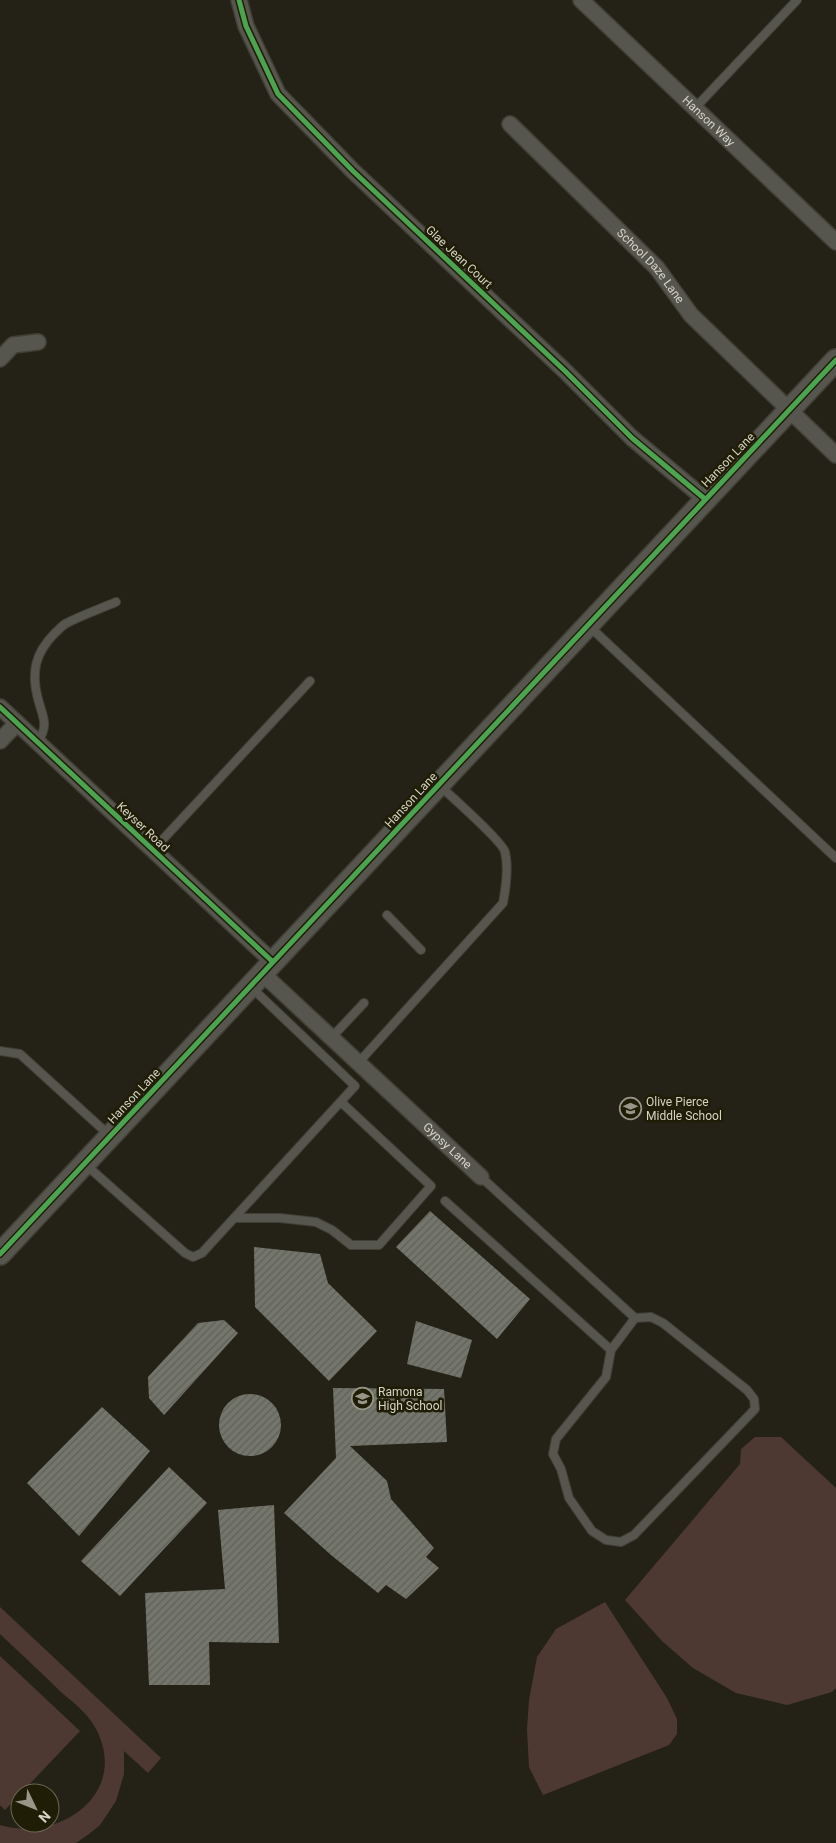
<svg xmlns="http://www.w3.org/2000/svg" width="836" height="1843" font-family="Roboto,sans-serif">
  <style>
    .green { fill: #4e3932 }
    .building { fill: url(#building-hatch) }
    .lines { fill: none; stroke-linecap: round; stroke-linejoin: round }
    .lane-casing { stroke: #413f36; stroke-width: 10 }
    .street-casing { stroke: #413f36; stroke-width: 18 }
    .secondary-casing { stroke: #413f36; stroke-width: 24 }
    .lane { stroke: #57564e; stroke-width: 8 }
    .street { stroke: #57564e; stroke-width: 15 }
    .secondary { stroke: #57564e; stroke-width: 21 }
    .cycleway-casing { stroke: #201d07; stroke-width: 8 }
    .cycleway { stroke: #4ca352; stroke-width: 5 }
    .labels { text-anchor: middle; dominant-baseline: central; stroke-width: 5; stroke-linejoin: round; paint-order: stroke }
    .street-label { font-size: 12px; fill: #d6d4c7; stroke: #201d07 }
    .poi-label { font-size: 12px; fill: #d6d4c7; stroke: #201d07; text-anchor: start }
  </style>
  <defs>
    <pattern id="building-hatch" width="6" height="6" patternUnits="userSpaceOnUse" patternTransform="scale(1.25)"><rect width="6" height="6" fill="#74766c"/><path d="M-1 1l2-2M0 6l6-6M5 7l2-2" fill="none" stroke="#5f6059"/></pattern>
  </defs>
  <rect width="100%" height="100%" fill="#242216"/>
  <!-- green -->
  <path class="green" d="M755 1437H781L836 1488V1688L832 1692 787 1705 736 1693 693 1668 662 1641 625 1600 740 1464 741 1449Z
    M605 1602 667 1698 677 1719V1734L669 1745 543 1795 529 1767 527 1730 529 1700 537 1657 556 1629Z
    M0 1607 161 1758 148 1773 124 1751V1774L116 1801 100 1825 89 1834 76 1843H0V1825C61 1843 128 1793 97 1731 90 1715 74 1703 61 1692 41 1672 20 1653 0 1634Z
    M0 1656 80 1731 5 1810 0 1805Z"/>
  <!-- building -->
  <path class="building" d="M430 1211 530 1299 497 1339 396 1247Z
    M254 1247 320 1254 328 1283 377 1331 329 1381 255 1307Z
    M224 1320 238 1333 164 1415 149 1398 148 1377 198 1323Z
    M416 1321 472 1340 461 1378 407 1364Z
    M333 1388 444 1389 447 1442 350 1446 387 1481 391 1499 434 1548 426 1557 439 1568 406 1599 386 1585 378 1593 331 1555 284 1513 336 1458Z
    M219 1425a31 31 0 1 1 62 0a31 31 0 1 1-62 0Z
    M102 1407 150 1451 79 1536 27 1483Z
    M169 1467 207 1503 120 1596 81 1561Z
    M274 1505 279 1643 209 1642 210 1685H149L145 1593 225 1589 218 1510Z"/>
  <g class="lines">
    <defs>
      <path id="lane" d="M695 108 797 0
        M589 626 836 858
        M38 742C49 724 43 718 38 699 31 672 35 653 55 633 59 630 62 625 67 623 82 615 100 609 116 602
        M153 850 310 681
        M387 915 421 950
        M332 1037 364 1003
        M0 1051 20 1054 109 1135
        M359 1062 503 903C506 887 509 868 505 852 503 842 451 796 440 786
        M85 1164 185 1253 193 1257 202 1253 355 1086 252 988
        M481 1177 635 1318
        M445 1201 611 1350
        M234 1218H280L316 1222 332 1230 351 1245H379L431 1186 341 1102
        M651 1317 663 1323 747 1390 754 1399 755 1409 634 1535 621 1542 606 1540 592 1531 569 1498 561 1469 553 1454 556 1439 606 1377 611 1350 635 1318Z"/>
      <g id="street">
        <path d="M239 0 246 26 278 94 353 171 565 371 632 438 705 499"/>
        <path id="s1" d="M581 0 836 242"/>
        <path id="s2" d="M510 124 657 268 691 315 836 455"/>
        <path d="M0 359 13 345 38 342"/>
        <path d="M0 707 273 962"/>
        <path d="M0 741 17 723"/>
        <path id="s3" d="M263 974 481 1177"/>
      </g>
      <path id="secondary" d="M0 1254 836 360"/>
    </defs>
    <!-- lane casing -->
    <use href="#lane" class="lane-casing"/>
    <!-- street casing -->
    <use href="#street" class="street-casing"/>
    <!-- secondary casing -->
    <use href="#secondary" class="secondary-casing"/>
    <!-- lane -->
    <use href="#lane" class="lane"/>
    <!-- street -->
    <use href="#street" class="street"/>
    <!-- secondary -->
    <use href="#secondary" class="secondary"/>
    <defs>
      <path id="cycleway" d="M239 0 246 26 278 94 353 171 565 371 632 438 705 499
        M0 707 273 962
        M0 1254 836 360"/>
    </defs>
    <!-- cycleway casing -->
    <use href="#cycleway" class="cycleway-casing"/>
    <!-- cycleway -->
    <use href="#cycleway" class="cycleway"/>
  </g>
  <!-- icons -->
  <defs>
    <symbol id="school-ring" viewBox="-11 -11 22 22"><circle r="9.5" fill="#201d07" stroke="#989689" stroke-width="1.5"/><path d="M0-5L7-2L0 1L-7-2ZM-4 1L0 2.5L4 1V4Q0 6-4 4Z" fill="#989689"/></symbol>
  </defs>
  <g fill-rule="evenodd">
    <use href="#school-ring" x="618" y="1096" width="25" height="25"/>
    <use href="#school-ring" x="350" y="1386" width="25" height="25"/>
  </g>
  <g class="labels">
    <!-- street labels -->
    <g class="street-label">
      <text stroke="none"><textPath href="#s1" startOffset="176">Hanson Way</textPath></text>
      <text transform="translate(459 257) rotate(43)">Glae Jean Court</text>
      <text stroke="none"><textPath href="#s2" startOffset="200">School Daze Lane</textPath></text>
      <text transform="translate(728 460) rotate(-46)">Hanson Lane</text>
      <text transform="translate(411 800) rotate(-47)">Hanson Lane</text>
      <text transform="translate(143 827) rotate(43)">Keyser Road</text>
      <text transform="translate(134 1096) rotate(-47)">Hanson Lane</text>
      <text stroke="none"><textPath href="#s3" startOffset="252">Gypsy Lane</textPath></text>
    </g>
    <!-- poi labels -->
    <g class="poi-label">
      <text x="646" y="1102">Olive Pierce<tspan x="646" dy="14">Middle School</tspan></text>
      <text x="378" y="1392">Ramona<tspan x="378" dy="14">High School</tspan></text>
    </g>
  </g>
  <!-- north arrow -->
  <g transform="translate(35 1808) rotate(133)"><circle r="24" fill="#201d07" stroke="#696654"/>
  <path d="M0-4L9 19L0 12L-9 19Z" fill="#989689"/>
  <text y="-8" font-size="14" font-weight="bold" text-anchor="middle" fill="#d6d4c7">N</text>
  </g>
</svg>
